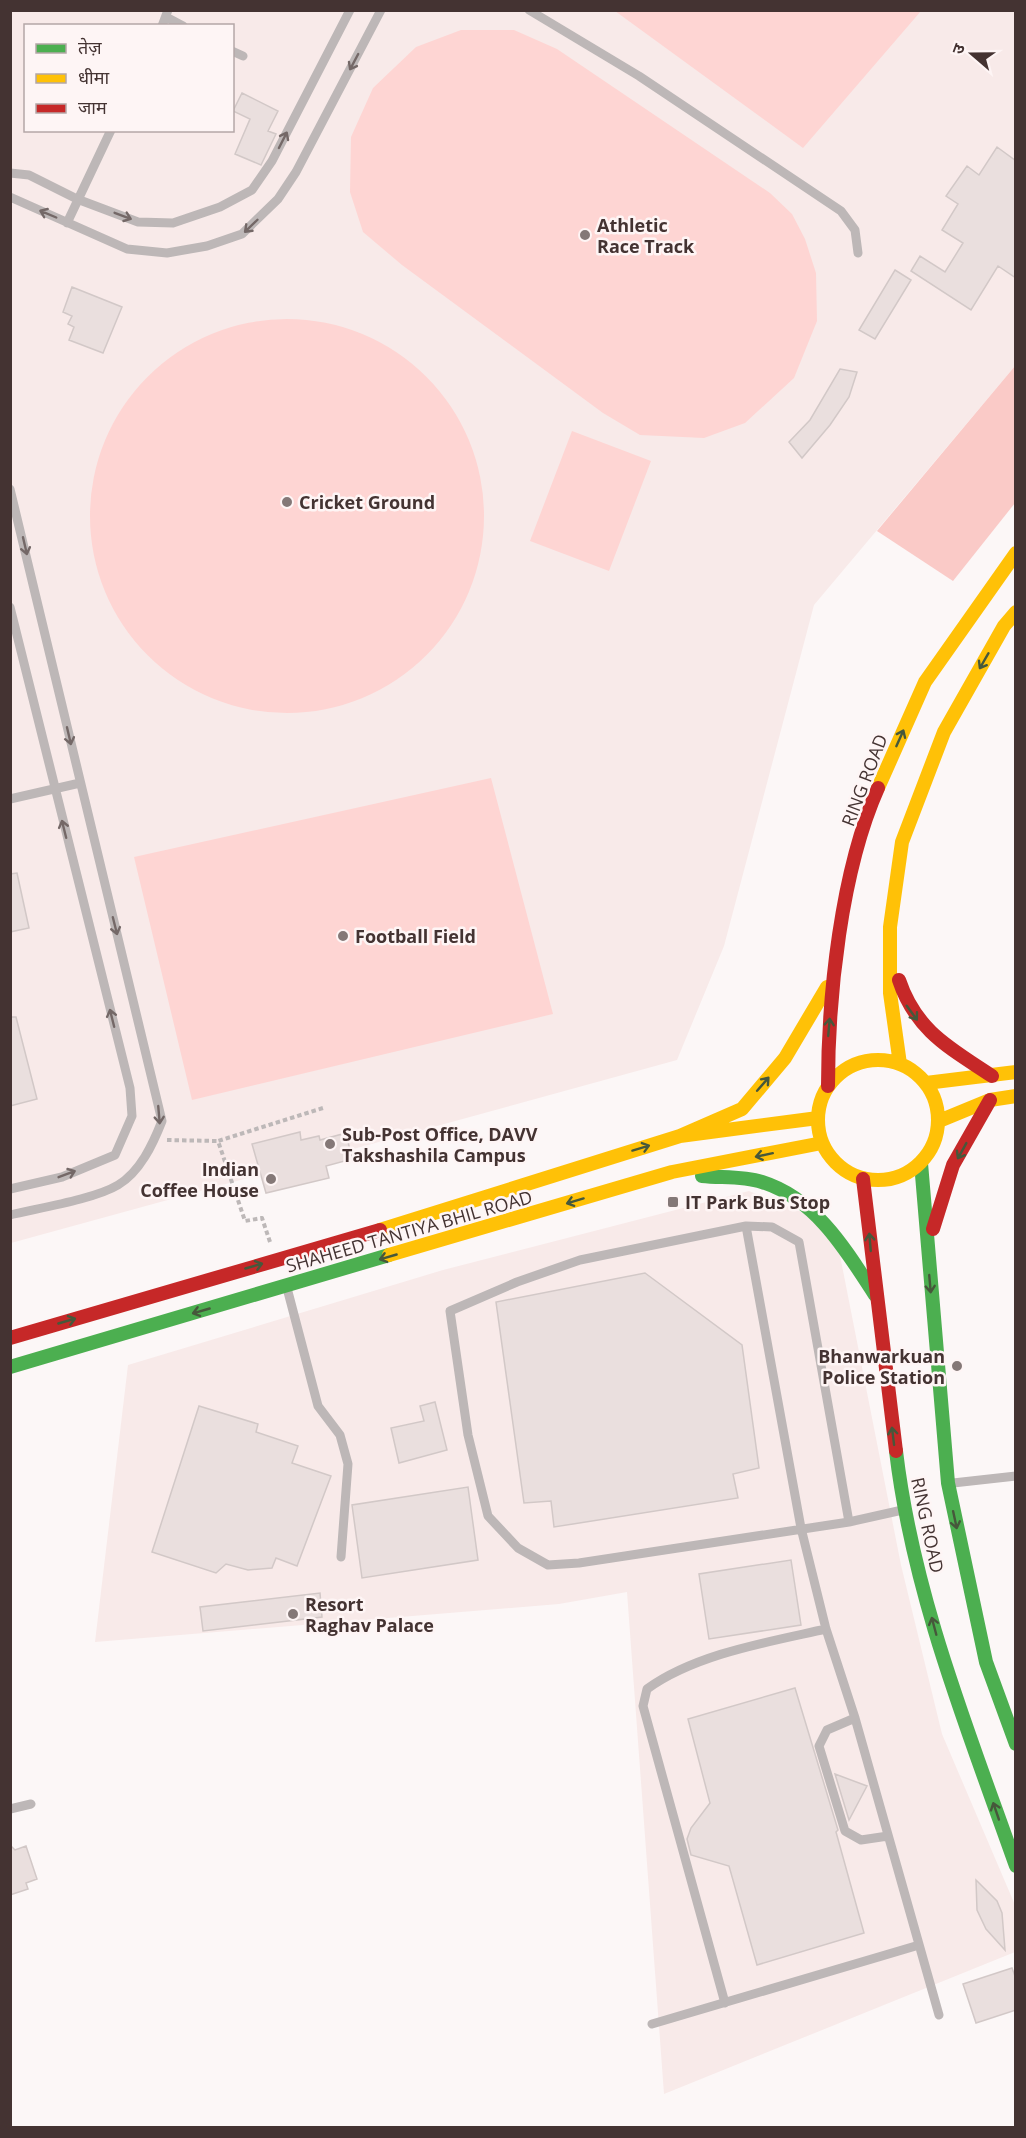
<svg xmlns="http://www.w3.org/2000/svg" width="1026" height="2138" font-family="'Open Sans','Noto Sans Devanagari',sans-serif">
  <style>
    .built { fill: #f8eae9; fill-rule: evenodd }
    .green { fill: #fed5d3 }
    .forest { fill: #facac7 }
    .building { fill: #eadfde; stroke: #d2c8c7; stroke-width: 1.5 }
    .lines { fill: none; stroke-linecap: round; stroke-linejoin: round }
    .path { stroke: #bdb8b8; stroke-width: 4; stroke-dasharray: 4.5 3; stroke-linecap: butt }
    .lane { stroke: #bdb7b7; stroke-width: 9 }
    .fast { stroke: #4caf50; stroke-width: 14 }
    .slow { stroke: #ffc107; stroke-width: 14 }
    .jam { stroke: #c62828; stroke-width: 14 }
    .oneway { stroke: #746867 }
    .oneway2 { stroke: #46583b }
    .poi-dot { fill: #847877; stroke: #fef5f5; stroke-width: 2 }
    .labels { text-anchor: middle; dominant-baseline: central; stroke-width: 5; stroke-linejoin: round; paint-order: stroke }
    .poi-label { font-size: 18px; font-weight: bold; fill: #443332; stroke: #fef5f5; text-anchor: start }
    .street-label { font-size: 18px; fill: #443332; stroke: #fef5f5 }
  </style>
  <rect width="100%" height="100%" fill="#fcf7f7"/>
  <!-- built -->
  <path class="built" d="M11 11H1015V366L814 605 724 946 677 1060 11 1243ZM26 26H232V130H26Z
    M749 1191 834 1225 901 1565 942 1734 1015 1905V1952L664 2094 627 1592 559 1604 95 1642 128 1365 443 1270Z"/>
  <!-- green -->
  <path class="green" d="M615 11H921L803 148Z
    M461 30H514L557 49 770 193 792 214 805 239 816 273 817 321 794 378 745 423 704 438 640 435 603 413 402 265 363 232 350 192 351 137 373 88 416 47Z
    M90 516a197 197 0 1 1 394 0a197 197 0 1 1-394 0Z
    M572 431 651 461 609 571 530 541Z
    M491 778 553 1014 192 1100 134 857Z"/>
  <!-- forest -->
  <path class="forest" d="M1015 366V503L953 581 877 531Z"/>
  <!-- building -->
  <path class="building" d="M242 93 278 111 268 131 276 134 261 165 235 154 250 119 233 111Z
    M997 147 1016 161V278L998 266 971 310 911 271 920 256 945 272 963 243 942 230 958 204 946 196 967 166 979 175Z
    M895 270 911 280 875 339 859 330Z
    M72 287 122 307 103 353 69 340 74 327 68 324 72 316 63 312Z
    M840 369 857 372 849 397 830 425 802 458 789 442 810 420Z
    M17 873 29 928 10 932V874Z
    M10 1017H16L37 1099 10 1106Z
    M300 1132 301 1140 319 1136 320 1140 346 1133 352 1159 326 1166 329 1178 266 1193 252 1144Z
    M645 1273 742 1345 759 1468 733 1474 738 1498 554 1527 551 1501 524 1503 496 1302Z
    M435 1402 447 1450 399 1463 391 1428 424 1421 420 1406Z
    M199 1406 258 1424 256 1432 298 1446 292 1463 331 1476 297 1566 276 1558 272 1568 248 1570 226 1564 216 1573 152 1552Z
    M468 1487 478 1560 362 1578 352 1505Z
    M791 1560 801 1625 709 1639 699 1574Z
    M320 1593 322 1617 203 1631 200 1607Z
    M795 1688 838 1830 836 1832 864 1933 757 1965 729 1866 691 1855 687 1839 691 1828 710 1803 688 1719Z
    M835 1774 867 1786 849 1820Z
    M10 1845 15 1850 26 1846 37 1879 26 1883 28 1889 10 1895Z
    M976 1880 997 1901 1002 1913 1005 1950 986 1929 977 1910Z
    M1012 1968 1016 1979V2010L976 2023 963 1984Z"/>
  <g class="lines">
    <!-- path -->
    <path class="path" d="M167 1140 218 1141
      M270 1242 262 1218 245 1221 218 1141 323 1108"/>
    <!-- lane -->
    <path class="lane" d="M529 10 639 76 841 211 855 230 858 253
      M166 17 183 26
      M162 26 168 10
      M232 51 243 56
      M10 173 29 175 77 199 138 222 173 223 220 207 252 190 272 161 350 10
      M10 197 127 249 167 253 207 246 242 234 278 199 296 172 381 10
      M67 223 111 130
      M10 489 162 1121C153 1144 140 1172 118 1185 95 1199 39 1208 10 1215
      M10 607 130 1088 132 1116 115 1155 62 1177 10 1189
      M10 799 80 783
      M746 1226 772 1227 799 1242 849 1522
      M287 1288 318 1406 340 1435 348 1464 341 1557
      M953 1483 1016 1476
      M898 1511 849 1522 579 1563 548 1565 518 1548 488 1516 468 1435 450 1311 517 1282 580 1260 746 1226 801 1528 826 1629 855 1718 939 2015
      M855 1718 827 1730 819 1746 845 1831 861 1840 888 1836
      M10 1809 31 1804
      M725 2003 643 1706 647 1689C695 1654 768 1642 826 1629
      M652 2024 919 1945"/>
    <!-- fast -->
    <path class="fast" d="M921 1163 948 1483 986 1662 1016 1744
      M702 1176C722 1178 743 1176 762 1182 816 1199 846 1250 875 1295
      M10 1367 389 1255
      M896 1451C913 1595 968 1730 1016 1866"/>
    <!-- slow -->
    <path class="slow" d="M878 788 925 682 1016 553
      M818 1120a60 60 0 1 1 120 0a60 60 0 1 1-120 0Z
      M900 1064 890 993V927L902 842 944 732 1004 626 1016 612
      M926 1083 1016 1072
      M939 1121 990 1100 1016 1096
      M680 1136 742 1109 785 1058 827 987
      M380 1230 680 1136 818 1118
      M389 1255 672 1172 822 1143"/>
    <!-- jam -->
    <path class="jam" d="M899 980C916 1031 950 1048 992 1076
      M828 1086C828 996 841 871 878 788
      M863 1179 896 1451
      M933 1229 953 1165 990 1100
      M10 1338 380 1230"/>
  </g>
  <!-- one-way arrows -->
  <defs><path id="oneway-shaft" d="M-6 0H5M1.5-3L5.5 0L1.5 3" fill="none" stroke-width="1.6" stroke-linecap="round" stroke-linejoin="round" transform="scale(1.5)"/></defs>
  <g class="oneway">
    <use href="#oneway-shaft" transform="translate(354 62) rotate(118)"/>
    <use href="#oneway-shaft" transform="translate(283 140) rotate(-63)"/>
    <use href="#oneway-shaft" transform="translate(48 214) rotate(-157)"/>
    <use href="#oneway-shaft" transform="translate(123 216) rotate(21)"/>
    <use href="#oneway-shaft" transform="translate(251 226) rotate(136)"/>
    <use href="#oneway-shaft" transform="translate(25 546) rotate(77)"/>
    <use href="#oneway-shaft" transform="translate(69 736) rotate(77)"/>
    <use href="#oneway-shaft" transform="translate(64 829) rotate(-104)"/>
    <use href="#oneway-shaft" transform="translate(115 926) rotate(76)"/>
    <use href="#oneway-shaft" transform="translate(112 1018) rotate(-104)"/>
    <use href="#oneway-shaft" transform="translate(159 1115) rotate(85)"/>
    <use href="#oneway-shaft" transform="translate(67 1174) rotate(-21)"/>
  </g>
  <g class="oneway2">
    <use href="#oneway-shaft" transform="translate(984 661) rotate(120)"/>
    <use href="#oneway-shaft" transform="translate(900 738) rotate(-66)"/>
    <use href="#oneway-shaft" transform="translate(912 1013) rotate(54)"/>
    <use href="#oneway-shaft" transform="translate(829 1027) rotate(-85)"/>
    <use href="#oneway-shaft" transform="translate(763 1084) rotate(-49)"/>
    <use href="#oneway-shaft" transform="translate(641 1148) rotate(-17)"/>
    <use href="#oneway-shaft" transform="translate(962 1151) rotate(119)"/>
    <use href="#oneway-shaft" transform="translate(764 1155) rotate(168)"/>
    <use href="#oneway-shaft" transform="translate(575 1201) rotate(163)"/>
    <use href="#oneway-shaft" transform="translate(870 1242) rotate(-95)"/>
    <use href="#oneway-shaft" transform="translate(388 1257) rotate(164)"/>
    <use href="#oneway-shaft" transform="translate(254 1266) rotate(-16)"/>
    <use href="#oneway-shaft" transform="translate(930 1284) rotate(85)"/>
    <use href="#oneway-shaft" transform="translate(201 1311) rotate(164)"/>
    <use href="#oneway-shaft" transform="translate(67 1321) rotate(-16)"/>
    <use href="#oneway-shaft" transform="translate(893 1436) rotate(-97)"/>
    <use href="#oneway-shaft" transform="translate(955 1520) rotate(78)"/>
    <use href="#oneway-shaft" transform="translate(934 1626) rotate(-105)"/>
    <use href="#oneway-shaft" transform="translate(996 1811) rotate(-109)"/>
  </g>
  <!-- markers -->
  <g class="poi-dot">
    <circle cx="585" cy="235" r="6"/>
    <circle cx="287" cy="502" r="6"/>
    <circle cx="343" cy="936" r="6"/>
    <circle cx="330" cy="1144" r="6"/>
    <circle cx="271" cy="1179" r="6"/>
    <rect x="667" y="1196" width="12" height="12" rx="3"/>
    <circle cx="957" cy="1366" r="6"/>
    <circle cx="293" cy="1614" r="6"/>
  </g>
  <g class="labels">
    <!-- poi labels -->
    <g class="poi-label">
      <text x="597" y="225">Athletic<tspan x="597" dy="21">Race Track</tspan></text>
      <text x="299" y="502">Cricket Ground</text>
      <text x="355" y="936">Football Field</text>
      <text x="342" y="1134">Sub-Post Office, DAVV<tspan x="342" dy="21">Takshashila Campus</tspan></text>
      <text x="259" y="1169" text-anchor="end">Indian<tspan x="259" dy="21">Coffee House</tspan></text>
      <text x="685" y="1202">IT Park Bus Stop</text>
      <text x="945" y="1356" text-anchor="end">Bhanwarkuan<tspan x="945" dy="21">Police Station</tspan></text>
      <text x="305" y="1604">Resort<tspan x="305" dy="21">Raghav Palace</tspan></text>
    </g>
    <!-- street labels -->
    <g class="street-label">
      <text transform="translate(864 780) rotate(-69)">RING ROAD</text>
      <text transform="translate(409 1231) rotate(-16)">SHAHEED TANTIYA BHIL ROAD</text>
      <text transform="translate(928 1525) rotate(78)">RING ROAD</text>
    </g>
  </g>
  <!-- border -->
  <rect width="1026" height="2138" fill="none" stroke="#443332" stroke-width="24"/>
  <!-- legend -->
  <rect x="24" y="24" width="210" height="108" fill="#fef5f5" stroke="#b4a7a7" stroke-width="1.5"/>
  <rect x="36" y="44" width="30" height="9" fill="#4caf50" stroke="#b4a7a7" stroke-width="1.5"/>
  <text x="78" y="54" font-size="18" fill="#443332">तेज़</text>
  <rect x="36" y="74" width="30" height="9" fill="#ffc107" stroke="#b4a7a7" stroke-width="1.5"/>
  <text x="78" y="84" font-size="18" fill="#443332">धीमा</text>
  <rect x="36" y="104" width="30" height="9" fill="#c62828" stroke="#b4a7a7" stroke-width="1.5"/>
  <text x="78" y="114" font-size="18" fill="#443332">जाम</text>
  <!-- north arrow -->
  <g transform="translate(972 54) rotate(290)" stroke="#fef5f5" stroke-width="4.5" paint-order="stroke">
  <path d="M0-4.5L10 22L0 15L-10 22Z" fill="#443332"/>
  <text y="-9" font-size="16" font-weight="bold" text-anchor="middle" fill="#443332">उ</text>
  </g>
</svg>
